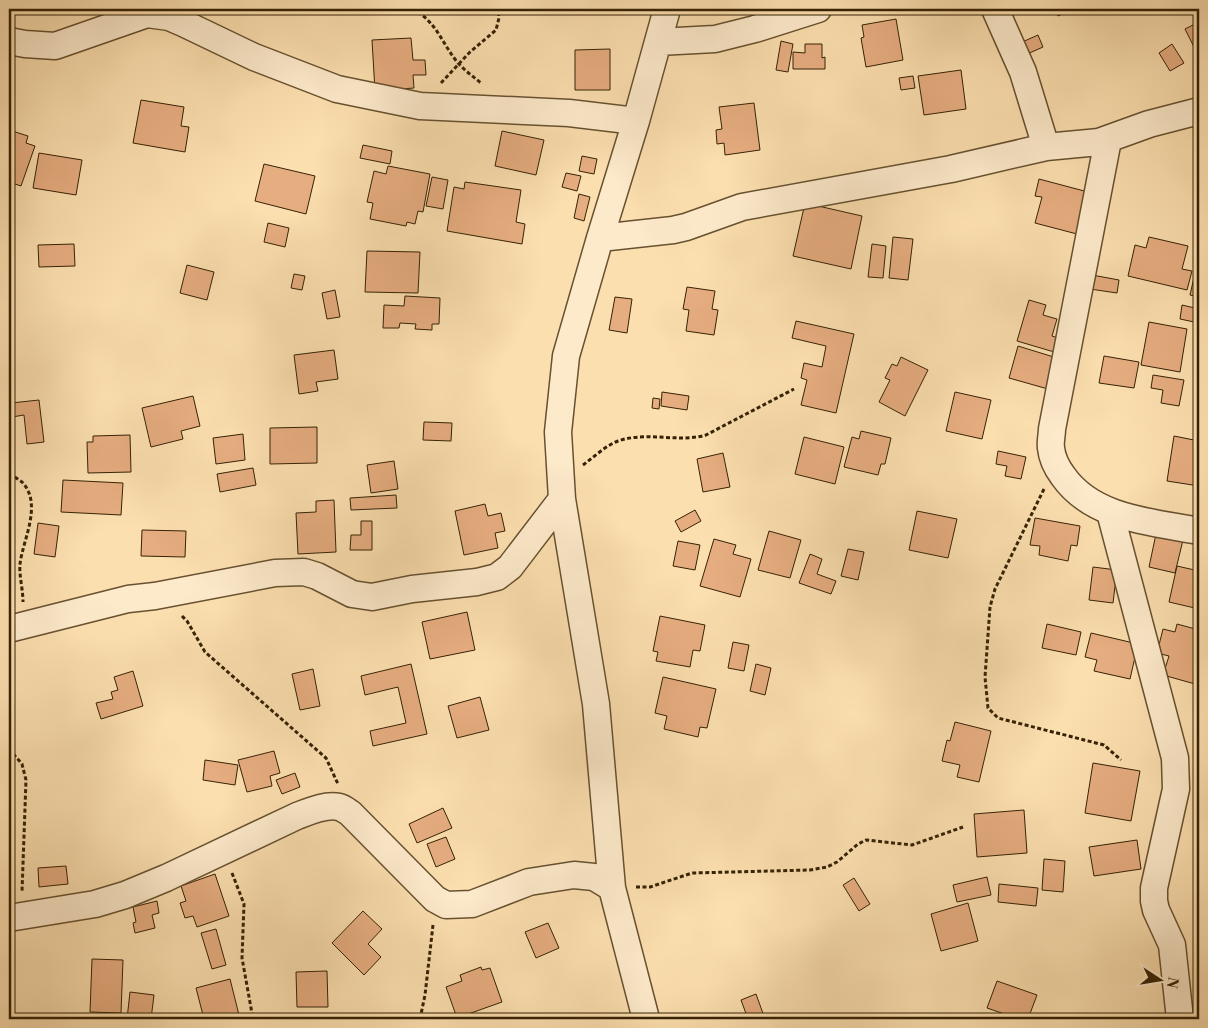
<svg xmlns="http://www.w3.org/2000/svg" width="1208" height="1028" font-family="'Libre Bodoni',serif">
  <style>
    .building { fill: #e6ad80; stroke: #352205 }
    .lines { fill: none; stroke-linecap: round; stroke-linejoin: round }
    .street-casing { stroke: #675130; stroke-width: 29 }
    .path { stroke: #352205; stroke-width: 3; stroke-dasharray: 4 2.5; stroke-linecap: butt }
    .street { stroke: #fdeacb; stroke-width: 26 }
  </style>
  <rect width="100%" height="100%" fill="#fcdfaf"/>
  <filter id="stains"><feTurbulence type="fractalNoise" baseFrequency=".004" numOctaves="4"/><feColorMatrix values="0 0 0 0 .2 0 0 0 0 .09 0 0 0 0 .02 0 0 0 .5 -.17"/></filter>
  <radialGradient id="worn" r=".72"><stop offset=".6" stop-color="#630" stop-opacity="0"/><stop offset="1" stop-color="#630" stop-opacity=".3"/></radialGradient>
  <!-- building -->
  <path class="building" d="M1055 9H1073L1058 16Z
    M896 19 903 60 866 67 861 38 864 37 862 25Z
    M1199 22V57L1185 29Z
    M1038 35 1043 47 1025 55 1020 43Z
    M411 38 413 60H425L426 75H413L414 88 375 91 372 40Z
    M781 41 793 44 788 72 776 70Z
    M805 44H822V58L825 57V69H793V52L805 53Z
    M1172 44 1184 63 1170 71 1159 53Z
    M610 49V90H575V50Z
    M961 70 966 109 924 115 918 76Z
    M913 76 915 88 901 90 899 78Z
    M141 100 184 107 181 126 189 127 185 152 133 143Z
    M754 103 760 150 725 155 724 143 717 144 716 130 722 129 719 107Z
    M9 130 28 136 26 143 35 146 21 186 9 182Z
    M502 131 544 140 536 175 495 166Z
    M363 145 392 151 390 164 360 158Z
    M39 153 82 160 76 195 33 188Z
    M582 156 597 159 594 174 579 171Z
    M264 164 315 176 306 214 255 201Z
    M388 166 430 174 423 212 418 211 415 224 407 222 406 226 370 219 373 203 367 202 374 171 386 174Z
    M566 173 581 176 577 191 562 187Z
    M432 177 448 180 443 209 426 206Z
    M1039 179 1088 192 1077 234 1035 223 1042 197 1035 196Z
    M465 182 521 190 516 222 525 224 522 244 447 231 454 187 464 189Z
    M579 194 590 197 584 221 574 218Z
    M805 203 862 216 851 269 793 256Z
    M268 223 289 228 285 247 264 242Z
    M893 237 913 239 908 280 889 278Z
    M1149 237 1188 246 1182 269 1192 271 1187 290 1128 276 1135 245 1146 248Z
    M74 244 75 266 39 267 38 245Z
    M872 244 886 246 883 278 868 277Z
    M367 251 420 252 418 293 365 292Z
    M1199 255V297L1190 295Z
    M187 265 214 272 207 300 180 293Z
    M294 274 305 276 302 290 291 288Z
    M1092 275 1119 280 1117 293 1090 289Z
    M687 287 715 291 712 309 718 310 714 335 686 331 689 310 683 309Z
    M335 290 340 317 327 319 322 293Z
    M405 296 440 298 439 324H432V330L415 329 416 324 400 323 399 328H383L384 305 404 306Z
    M615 297 632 299 627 333 609 330Z
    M1029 300 1046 305 1043 315 1057 319 1052 336 1064 340 1061 354 1017 341Z
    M1182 305 1199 309V323L1180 319Z
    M796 321 854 334 836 413 801 405 807 380 801 378 804 363 822 367 826 346 792 338Z
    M1149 322 1187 329 1180 372 1141 365Z
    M1018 346 1057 358 1048 389 1009 378Z
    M334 350 338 379 316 382 318 391 299 394 294 355Z
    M1104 356 1139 362 1134 388 1099 383Z
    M901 357 928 370 905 416 879 402 890 380 885 378 892 364 897 366Z
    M1153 375 1184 380 1179 406 1161 403 1163 390 1151 388Z
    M662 392 689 396 687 410 661 406Z
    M955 392 991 400 982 439 946 431Z
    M193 396 200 426 181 431 183 439 151 447 142 408Z
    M653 398 660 399 659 409 652 408Z
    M39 400 44 442 27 444 24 415 12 417 11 403Z
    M424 422 452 423 451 441 423 440Z
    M317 427V463L270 464V428Z
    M861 431 891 438 885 464H881L878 475 844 467 852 437 859 439Z
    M243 434 245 460 216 464 213 438Z
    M130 435 131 472 88 473 87 442H93V436Z
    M1174 436 1199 441V486L1167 481Z
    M804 437 844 447 835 484 795 474Z
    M998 451 1026 457 1021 479 1005 476 1007 466 996 464Z
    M723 453 730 487 703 492 697 459Z
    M394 461 398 489 371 493 367 465Z
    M253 468 256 485 220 492 217 474Z
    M63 480 123 483 121 515 61 512Z
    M396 495 397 508 351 510 350 498Z
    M334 500 336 552 298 554 296 513 316 512V501Z
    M485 504 488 516 501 513 505 531 495 533 498 548 464 555 455 511Z
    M695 510 701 521 681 532 675 521Z
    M917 511 957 519 948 558 909 550Z
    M1035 518 1080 526 1077 546 1071 545 1068 561 1039 555 1040 546 1030 545Z
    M361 521H372V550H350L351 535H361Z
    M38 523 59 526 55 557 34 554Z
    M142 530 186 531 185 557 141 556Z
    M769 531 801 540 790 578 758 570Z
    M1156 534 1183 540 1175 573 1149 567Z
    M714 539 736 545 733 554 751 559 740 597 700 586Z
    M678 541 700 545 695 570 673 566Z
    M848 549 864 552 858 580 841 576Z
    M810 554 822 559 817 574 836 581 831 594 799 583Z
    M1177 566 1199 571V609L1169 602Z
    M1093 567 1117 570 1113 603 1089 600Z
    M467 612 475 650 430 659 422 622Z
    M660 616 705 625 700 651 693 650 690 667 656 661 658 652 653 651Z
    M1047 624 1081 632 1076 655 1042 648Z
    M1177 624 1199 630V670L1195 684 1163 675 1169 656 1157 653 1163 629 1175 632Z
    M1091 633 1138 644 1130 679 1094 671 1097 660 1085 657Z
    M733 642 749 645 744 671 728 668Z
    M411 664 427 734 373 746 370 731 406 723 398 687 365 695 361 676Z
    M756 664 771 668 765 695 750 691Z
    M313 669 320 706 300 710 292 674Z
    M133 671 143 706 101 719 96 703 113 699 111 692 118 690 114 677Z
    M663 677 716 689 707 728 700 727 698 737 664 729 667 716 655 713Z
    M480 697 489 730 457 738 448 706Z
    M955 722 991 731 979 782 957 777 960 765 942 761 947 740 950 741Z
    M274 751 280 773 270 776 272 786 247 792 238 760Z
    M205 760 238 765 235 785 203 780Z
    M1093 763 1140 771 1131 821 1085 813Z
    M295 773 300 787 282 794 276 780Z
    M443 808 452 828 417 843 409 824Z
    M1024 810 1027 853 977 857 974 814Z
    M446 837 455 859 436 867 427 844Z
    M1137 840 1141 869 1094 876 1089 847Z
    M1044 859 1065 861 1063 892 1042 890Z
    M66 866 68 884 39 887 38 868Z
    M215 874 229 916 197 927 193 916 185 918 180 903 186 901 181 886Z
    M987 877 991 895 957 902 953 885Z
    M854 878 870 904 859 911 843 885Z
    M999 884 1038 888 1036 906 998 902Z
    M157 901 159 913 152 915 155 928 135 933 133 923 136 922 133 907Z
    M968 903 978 941 941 951 931 914Z
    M363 911 382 929 368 944 381 957 364 975 332 943Z
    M548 923 559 948 536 958 525 932Z
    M216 929 226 965 212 969 201 933Z
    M92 959 123 960 121 1013 90 1012Z
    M481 967 482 970 490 968 502 1002 457 1018 446 987 462 981 460 975Z
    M327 971 328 1007H297L296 972Z
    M230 979 240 1019H204L196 988Z
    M997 981 1037 995 1028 1019H1019L987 1008Z
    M130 992 154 995 151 1019H127Z
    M756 994 765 1019H748L741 1000Z
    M354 1014 369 1016V1019H353Z"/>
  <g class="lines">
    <defs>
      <path id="street" d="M995 9 1023 72 1046 147
        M9 41 25 44 55 46 147 14 169 17 183 23 254 57 337 89 420 106 569 113 636 121
        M658 42 715 39 755 29 818 9
        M1108 140 1052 429C1052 435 1050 442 1051 448 1052 458 1057 468 1063 476 1093 519 1152 522 1199 531
        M600 238 673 230 686 227 742 207 951 169 1046 147 1099 142 1149 124 1199 111
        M1110 512 1175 758 1176 789 1154 888V901L1156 910 1172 945 1180 1019
        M9 629 128 599 155 596 275 573 304 572 317 576 352 594 372 597 412 589 477 582 497 577 510 567 562 499
        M9 918 95 904 125 895 166 878 297 816C310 811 326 804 339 807 343 808 347 811 350 813L435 899 446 905 472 904 529 882 574 875 594 877 612 888
        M646 1019 612 888 596 704 562 499 558 432 566 356 600 238 636 121 667 9"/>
    </defs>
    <!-- street casing -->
    <use href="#street" class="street-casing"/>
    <!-- path -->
    <path class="path" d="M412 9C436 20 442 44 458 63 465 71 474 77 482 84
      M441 83 470 52 496 30 499 18 498 9
      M583 465C594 457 605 446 618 441 647 431 678 443 706 435L794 389
      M9 474C13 476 18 479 22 482 43 504 23 539 20 564 19 576 23 589 23 602
      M1044 489 995 589 990 607 985 677 988 708 998 718 1104 745 1121 760
      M182 616 187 621 205 652 326 758 338 784
      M9 664 10 677 9 710
      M9 749 22 764 26 780 22 892
      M232 873 244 904 242 958 253 1019
      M636 887H650L692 873 810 870 827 867 837 862 858 844 866 840 912 845 963 827
      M420 1019 425 995 433 925"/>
    <!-- street -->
    <use href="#street" class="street"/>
  </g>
  <!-- margin -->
  <rect width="1208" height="1028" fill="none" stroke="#fcdfaf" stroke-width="30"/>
  <rect x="10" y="10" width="1188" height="1008" fill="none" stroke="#352205" stroke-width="2.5"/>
  <rect x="15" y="15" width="1178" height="998" fill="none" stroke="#352205"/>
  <!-- north arrow -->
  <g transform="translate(1160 980) rotate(102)" stroke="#fdeacb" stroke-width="4" paint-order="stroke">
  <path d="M0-4L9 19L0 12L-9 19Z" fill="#352205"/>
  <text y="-8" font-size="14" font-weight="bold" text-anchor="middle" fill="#352205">N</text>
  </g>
  <rect width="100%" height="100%" filter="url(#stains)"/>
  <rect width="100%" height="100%" fill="url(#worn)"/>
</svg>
